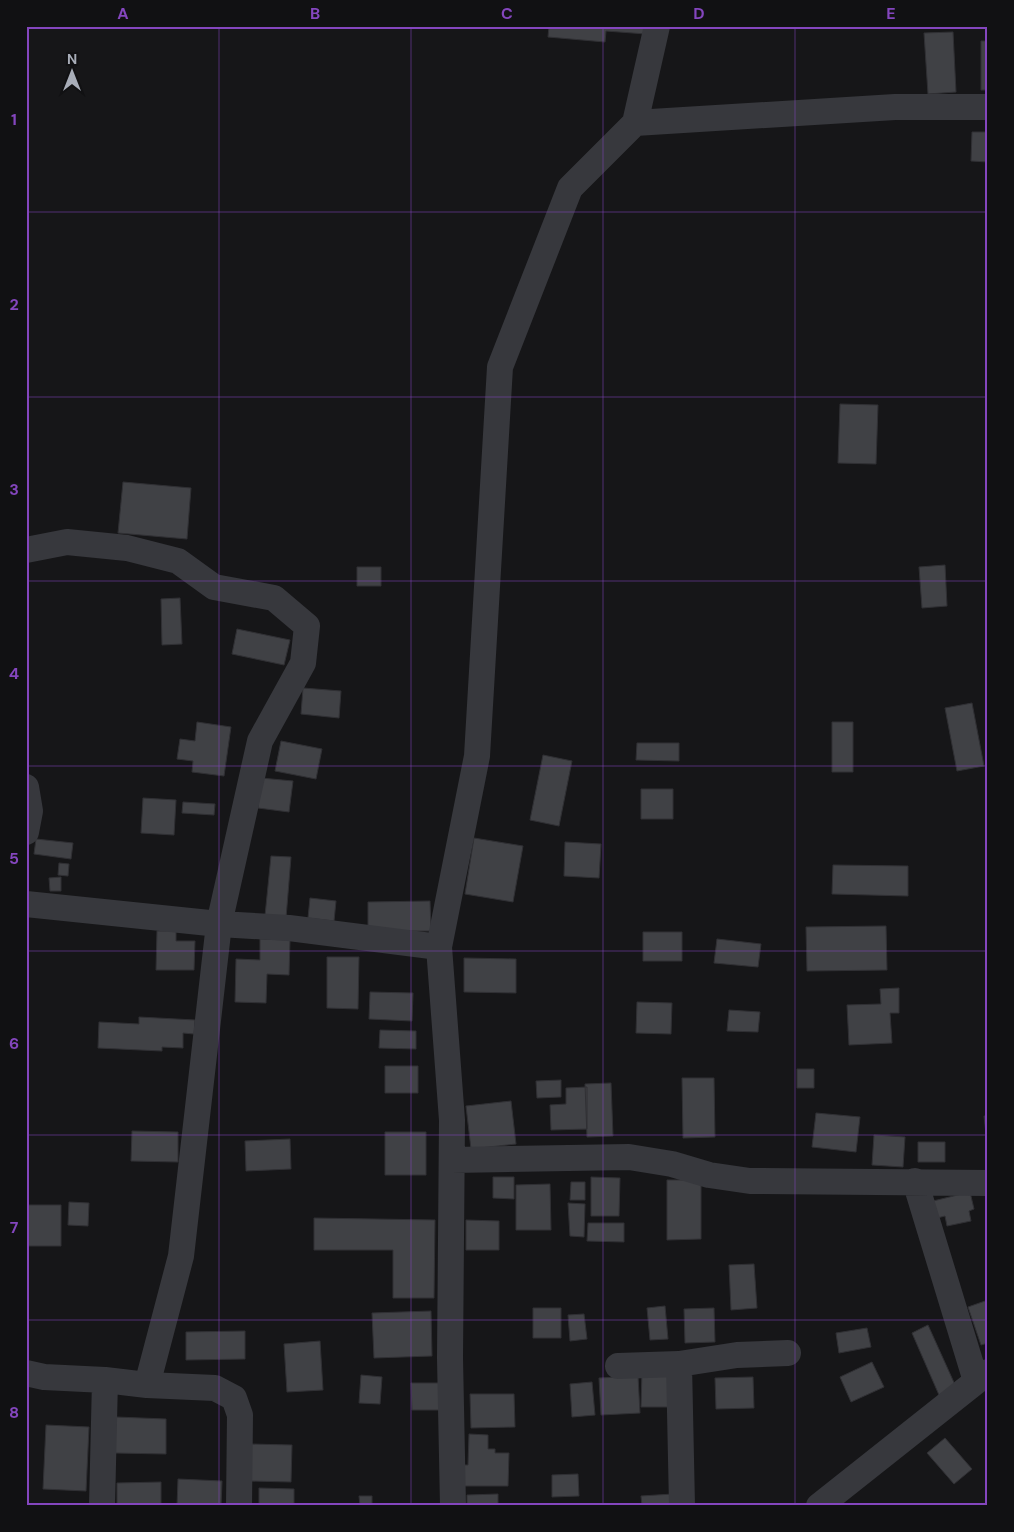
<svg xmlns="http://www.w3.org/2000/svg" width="1014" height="1532" font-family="'DM Sans',sans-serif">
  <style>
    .building { fill: #404145; stroke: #303034 }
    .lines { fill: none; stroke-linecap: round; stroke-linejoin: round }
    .minor { stroke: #37383d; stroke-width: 26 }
    .grid { fill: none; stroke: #8446be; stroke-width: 1; stroke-opacity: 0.55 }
    .neatline { fill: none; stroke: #8446be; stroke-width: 2 }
    .grid-label { font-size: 16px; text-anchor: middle; font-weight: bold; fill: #8446be }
  </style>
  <rect width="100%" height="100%" fill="#161618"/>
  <!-- building -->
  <path class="building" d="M549 26H647L646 34 606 31 605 42 548 37Z
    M953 32 956 92 928 94 924 33Z
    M981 41H988V90H981Z
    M972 132H988V162L971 161Z
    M840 404 878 405 876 464 838 463Z
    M123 482 191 488 187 539 118 533Z
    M945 565 947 606 922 608 919 567Z
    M357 567H381V586H357Z
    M180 598 182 644 162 645 161 599Z
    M237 629 290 640 284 665 232 654Z
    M303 688 341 691 339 718 301 714Z
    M972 703 984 766 957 771 945 708Z
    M197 722 231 727 224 776 192 772 193 761 177 759 180 739 195 741Z
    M832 722H853V772H832Z
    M281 741 322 749 316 779 275 771Z
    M637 743H679V761L636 760Z
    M543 755 572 761 559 826 530 820Z
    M261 778 293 781 289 812 258 808Z
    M641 789H673V819H641Z
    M143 798 176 800 174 835 141 833Z
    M183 802 215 804 214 815 182 813Z
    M474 838 523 846 513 902 465 894Z
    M36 839 73 843 71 859 34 854Z
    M565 842 601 844 599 878 564 876Z
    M271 856 291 857 286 918 265 916Z
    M59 863 69 864 68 876 58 875Z
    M833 865 908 866V896L832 894Z
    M61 877V891H50L49 878Z
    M310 898 336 901 334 921 308 918Z
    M430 901 431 931H368V902Z
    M886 926 887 970 807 971 806 927Z
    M157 931H176V941H195L194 970H156Z
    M643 932H682V961H643Z
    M260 939 290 940 289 975 267 974 266 1003 235 1002 236 959 260 960Z
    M717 939 761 944 758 967 714 963Z
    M327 957H359L358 1009 327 1008Z
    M464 958 516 959V993L464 992Z
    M899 988V1013H890L892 1043 849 1045 847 1005 881 1004 880 989Z
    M370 992 413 993 412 1021 369 1019Z
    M637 1002 672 1003 671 1034 636 1033Z
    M729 1010 760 1012 758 1032 727 1031Z
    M139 1017 195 1020 194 1034 183 1033V1048L162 1047V1051L98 1048 99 1022 139 1024Z
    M380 1030 416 1031V1049L379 1048Z
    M385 1066H418V1093H385Z
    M797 1069H814V1088H797Z
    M682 1078H714L715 1137 683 1138Z
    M561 1080V1097L537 1098 536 1081Z
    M611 1083 613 1136 587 1137 585 1084Z
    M587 1087V1129L551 1130 550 1105 566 1104V1088Z
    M511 1101 516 1144 471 1149 466 1106Z
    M816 1113 860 1117 856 1152 812 1147Z
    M984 1116H988V1134H986Z
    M132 1131 178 1132V1162L131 1161Z
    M385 1132H426V1175H385Z
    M874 1135 905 1137 903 1167 872 1165Z
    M290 1139 291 1169 246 1171 245 1141Z
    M918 1142H945V1162H918Z
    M493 1177H514V1199L493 1198Z
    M591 1177 620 1178 619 1216H591Z
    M667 1180H701V1239L667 1240Z
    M571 1182H585V1200H570Z
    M550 1184 551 1230H516V1185Z
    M970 1192 974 1209 969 1211 971 1221 947 1226 945 1216 933 1219 929 1202Z
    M69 1202 89 1203 88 1226 68 1225Z
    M568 1203 585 1204 584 1237 570 1236Z
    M26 1205H61V1246H26Z
    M314 1218 435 1220 434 1298H393V1250H314Z
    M466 1220 499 1221V1250H466Z
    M588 1223H624V1242L587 1241Z
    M754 1264 757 1308 731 1310 729 1265Z
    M988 1300V1343L981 1345 968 1307Z
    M665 1306 668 1339 650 1340 647 1308Z
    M533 1308H561V1338H533Z
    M714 1308 715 1342 685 1343 684 1309Z
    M431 1311 432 1356 374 1358 372 1313Z
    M584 1314 587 1339 570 1341 568 1315Z
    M928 1325 956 1387 939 1395 912 1333Z
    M867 1328 871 1347 839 1353 836 1333Z
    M245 1331V1359L186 1360V1332Z
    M320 1341 323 1390 287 1392 284 1344Z
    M872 1362 884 1387 851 1402 840 1377Z
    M642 1371H669V1407H641Z
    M361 1375 382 1377 380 1404 359 1403Z
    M638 1376 640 1413 601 1415 599 1378Z
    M753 1377 754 1408 716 1409 715 1378Z
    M592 1382 595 1415 572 1417 570 1384Z
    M411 1383H440L441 1410H412Z
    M470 1394H514L515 1427 471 1428Z
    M116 1417 166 1419V1454L115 1453Z
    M46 1425 89 1427 86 1491 43 1489Z
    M469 1434 488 1435V1449H495V1453H509L508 1486H463V1465H468Z
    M945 1438 972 1469 954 1484 927 1453Z
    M250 1444 292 1445 291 1482 249 1481Z
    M578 1474 579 1496 552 1497V1475Z
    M178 1479 222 1481 221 1506H177Z
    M161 1482V1506H117V1483Z
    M259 1488 294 1489V1506H259Z
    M498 1494V1506H467V1495Z
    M673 1494V1506H642L641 1496Z
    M359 1496H372V1506H360Z"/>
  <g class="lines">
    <!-- minor -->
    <path class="minor" d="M635 123 895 107H988
      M26 550 67 542 127 548 178 561 214 587 274 598 307 626 303 663 260 741 219 924 181 1256 147 1385 105 1380 102 1506
      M26 787 30 811 26 832
      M26 904 219 924 289 928 439 947
      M452 1160 629 1157 672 1164 709 1175 750 1181 988 1183
      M915 1181 976 1381
      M679 1364 682 1506
      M618 1366 679 1364 737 1355 788 1353
      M26 1373 44 1377 105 1380
      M147 1385 215 1388 234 1398 240 1415 239 1506
      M453 1506 450 1358 452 1120 439 947 477 756 500 367 570 188 635 123 657 26
      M819 1506 988 1372"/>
  </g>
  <!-- grid -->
  <path class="grid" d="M219 26V1506M411 26V1506M603 26V1506M795 26V1506M26 212H988M26 397H988M26 581H988M26 766H988M26 951H988M26 1135H988M26 1320H988"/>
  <!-- border -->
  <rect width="1014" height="1532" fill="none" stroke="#111113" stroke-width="55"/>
  <!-- north arrow -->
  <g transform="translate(72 72)" stroke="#111113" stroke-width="4" paint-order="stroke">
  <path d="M0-4L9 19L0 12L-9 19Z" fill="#a8adb8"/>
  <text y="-8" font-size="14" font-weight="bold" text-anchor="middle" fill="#a8adb8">N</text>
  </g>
  <rect x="28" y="28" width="958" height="1476" class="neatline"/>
  <g class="grid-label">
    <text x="123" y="19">A</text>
    <text x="315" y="19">B</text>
    <text x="507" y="19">C</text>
    <text x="699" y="19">D</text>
    <text x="891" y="19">E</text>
    <text x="14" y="125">1</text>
    <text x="14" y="310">2</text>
    <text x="14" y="495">3</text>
    <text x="14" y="679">4</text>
    <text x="14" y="864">5</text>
    <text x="14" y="1049">6</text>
    <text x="14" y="1233">7</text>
    <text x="14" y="1418">8</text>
  </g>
</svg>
